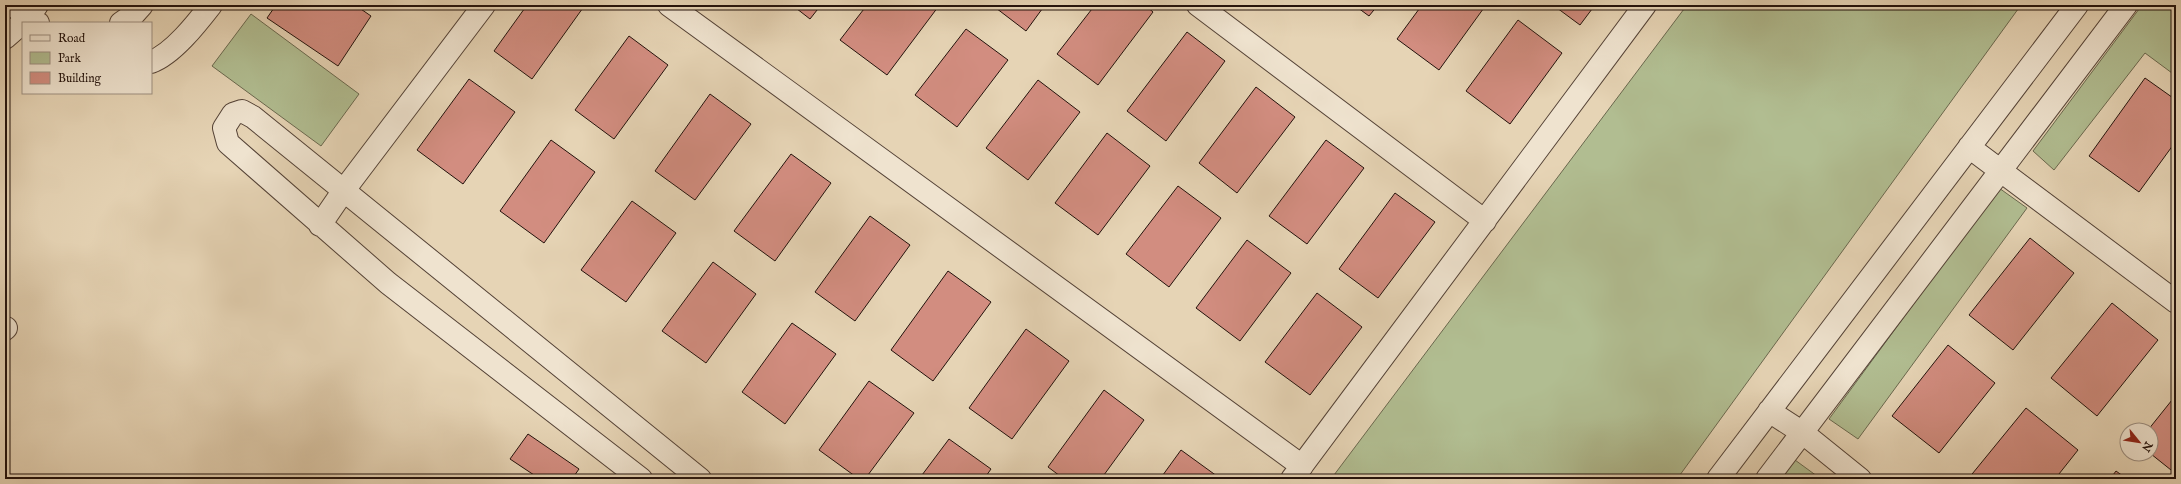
<svg xmlns="http://www.w3.org/2000/svg" width="2181" height="484" font-family="'IM FELL English',serif">
  <style>
    .green { fill: #b1bd91; stroke: #6a684e }
    .building { fill: #d28d80; stroke: #23120c }
    .lines { fill: none; stroke-linecap: round; stroke-linejoin: round }
    .street-casing { stroke: #544236; stroke-width: 24 }
    .street { stroke: #efe3cf; stroke-width: 22 }
  </style>
  <rect width="100%" height="100%" fill="#e6d4b5"/>
  <filter id="stains"><feTurbulence type="fractalNoise" baseFrequency=".005" numOctaves="4"/><feColorMatrix values="0 0 0 0 .2 0 0 0 0 .09 0 0 0 0 .02 0 0 0 .5 -.17"/></filter>
  <radialGradient id="worn" r=".72"><stop offset=".6" stop-color="#630" stop-opacity="0"/><stop offset="1" stop-color="#630" stop-opacity=".3"/></radialGradient>
  <!-- green -->
  <path class="green" d="M1687 5H2021L1677 479H1331Z
    M2142 5H2176V76L2145 53 2054 170 2033 151Z
    M251 14 359 94 321 146 212 66Z
    M1999 188 2027 208 1858 439 1829 419Z
    M1795 460 1821 479H1780Z"/>
  <!-- building -->
  <path class="building" d="M276 5H355L371 16 338 66 267 18Z
    M527 5H585L532 79 494 51Z
    M792 5H821L810 19Z
    M867 5H936L938 7 887 75 840 40Z
    M992 5H1045L1026 31Z
    M1095 5H1145L1153 12 1098 85 1057 54Z
    M1354 5H1378L1369 16Z
    M1422 5H1486L1439 70 1397 39Z
    M1553 5H1595L1580 25Z
    M1518 20 1562 53 1510 124 1466 91Z
    M966 29 1008 60 957 127 915 95Z
    M1187 32 1225 61 1166 141 1127 111Z
    M629 36 668 65 614 139 575 110Z
    M2145 78 2176 100V141L2139 192 2089 156Z
    M469 79 515 112 463 184 417 150Z
    M1038 80 1080 112 1028 180 986 148Z
    M1256 87 1295 117 1237 193 1199 163Z
    M710 94 751 124 695 200 655 171Z
    M1107 133 1150 166 1098 235 1055 203Z
    M551 140 595 172 544 243 500 211Z
    M1326 140 1364 168 1307 244 1269 216Z
    M791 154 831 183 775 261 734 231Z
    M1178 186 1221 218 1169 287 1126 254Z
    M1395 193 1435 222 1378 298 1339 269Z
    M632 201 676 233 626 302 581 270Z
    M870 216 910 245 855 321 815 292Z
    M2030 238 2074 273 2013 350 1969 315Z
    M1247 240 1291 273 1240 341 1196 308Z
    M713 262 756 294 706 363 662 331Z
    M948 271 991 302 933 381 891 350Z
    M1317 293 1362 327 1310 395 1265 362Z
    M2112 303 2158 340 2097 416 2051 378Z
    M792 323 836 354 785 424 742 392Z
    M1026 329 1069 361 1012 439 969 408Z
    M1948 345 1995 383 1939 453 1892 416Z
    M869 381 914 413 865 479H859L819 450Z
    M1104 390 1144 420 1101 479H1064L1048 467Z
    M2176 395V474L2151 454V430H2148Z
    M2026 408 2078 450 2055 479H1968Z
    M528 434 579 469 572 479H540L510 459Z
    M949 439 991 469 984 479H919Z
    M1181 450 1221 479H1160Z
    M2116 471 2127 479H2110Z"/>
  <g class="lines">
    <defs>
      <path id="street" d="M13 5 28 18 38 23
        M669 5 1302 466
        M1198 5 1485 221
        M121 23 134 14 142 5
        M5 38 28 18 37 5
        M151 62C173 54 197 23 211 5
        M1969 147 2176 302
        M320 225 344 190 484 5
        M5 329 6 328
        M1769 411 1803 433 1860 479
        M641 479 388 283 228 143 224 128 233 114 242 111 253 117 700 479
        M1292 479 1645 5
        M1718 479 2077 5
        M1767 479 2126 5"/>
    </defs>
    <!-- street casing -->
    <use href="#street" class="street-casing"/>
    <!-- street -->
    <use href="#street" class="street"/>
  </g>
  <!-- margin -->
  <rect width="2181" height="484" fill="none" stroke="#e6d4b5" stroke-width="20"/>
  <rect x="6" y="6" width="2169" height="472" fill="none" stroke="#23120c" stroke-width="2"/>
  <rect x="10" y="10" width="2161" height="464" fill="none" stroke="#23120c"/>
  <!-- legend -->
  <rect x="22" y="22" width="130" height="72" fill="#efe3cf" stroke="#9d8f81"/>
  <rect x="30" y="35" width="20" height="6" fill="#efe3cf" stroke="#9d8f81"/>
  <text x="58" y="42" font-size="12" fill="#23120c">Road</text>
  <rect x="30" y="52" width="20" height="12" fill="#b1bd91" stroke="#9d8f81"/>
  <text x="58" y="62" font-size="12" fill="#23120c">Park</text>
  <rect x="30" y="72" width="20" height="12" fill="#d28d80" stroke="#9d8f81"/>
  <text x="58" y="82" font-size="12" fill="#23120c">Building</text>
  <!-- north arrow -->
  <g transform="translate(2139 442) rotate(120)"><circle r="19" fill="#efe3cf" stroke="#9d8f81"/>
  <path d="M0-3L7 15L0 10L-7 15Z" fill="#8f2418"/>
  <text y="-6" font-size="11" font-weight="bold" text-anchor="middle" fill="#23120c">N</text>
  </g>
  <rect width="100%" height="100%" filter="url(#stains)"/>
  <rect width="100%" height="100%" fill="url(#worn)"/>
</svg>
